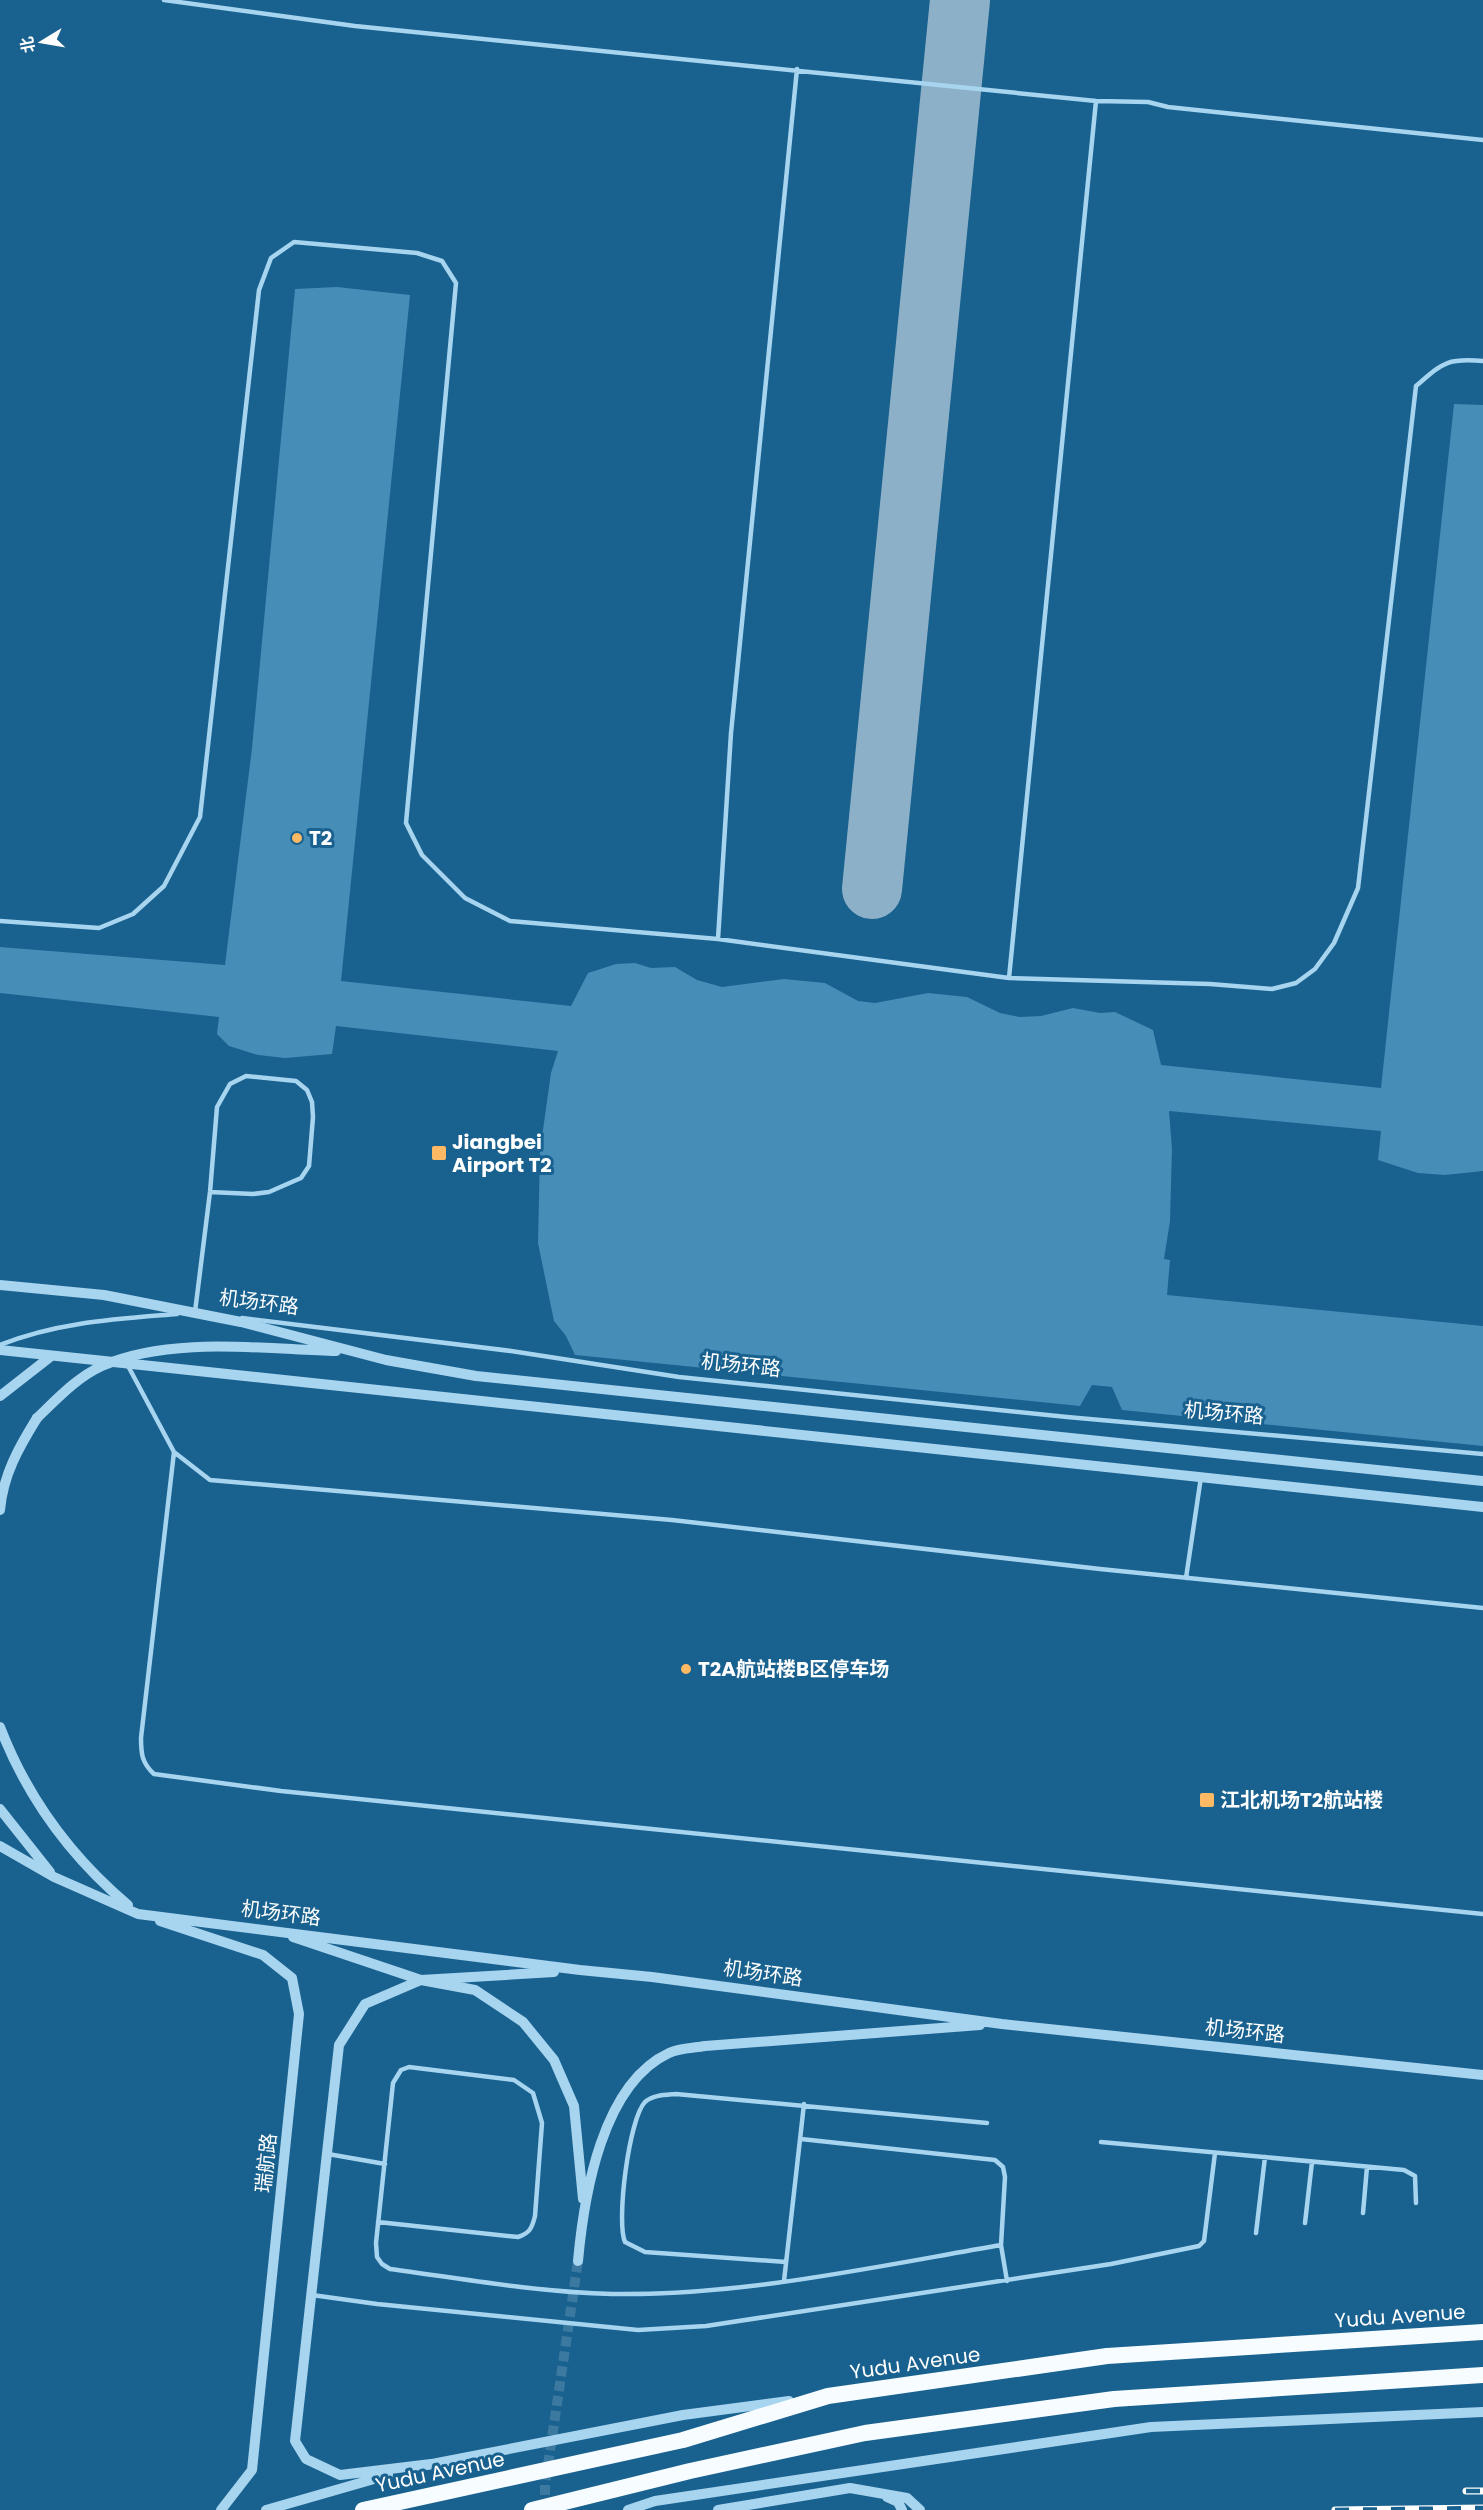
<svg xmlns="http://www.w3.org/2000/svg" width="1483" height="2510" font-family="Poppins,'Noto Sans SC',sans-serif">
  <style>
    .lines { fill: none; stroke-linecap: round; stroke-linejoin: round }
    .taxiway { stroke: #8cb0c7; stroke-width: 60 }
    .building { fill: #468db8 }
    .tertiary-tunnel { stroke: #3c79a0; stroke-width: 10; stroke-dasharray: 10 5; stroke-linecap: butt }
    .service { stroke: #a7d4ef; stroke-width: 4.5 }
    .tertiary { stroke: #a7d4ef; stroke-width: 10 }
    .trunk { stroke: #f6fcff; stroke-width: 16 }
    .rail-casing { stroke: #fff; stroke-width: 7 }
    .rail { stroke: #19618f; stroke-width: 4.5; stroke-dasharray: 14; stroke-linecap: butt }
    .tertiary-bridge { stroke: #a7d4ef; stroke-width: 10 }
    .poi-dot { fill: #ffb864; stroke: #19618f; stroke-width: 2 }
    .labels { text-anchor: middle; dominant-baseline: central; stroke-width: 6; stroke-linejoin: round; paint-order: stroke }
    .poi-label { font-size: 20px; font-weight: bold; fill: #fff; stroke: #19618f; text-anchor: start }
    .street-label { font-size: 20px; fill: #fff; stroke: #19618f }
  </style>
  <rect width="100%" height="100%" fill="#19618f"/>
  <g class="lines">
    <!-- taxiway -->
    <path class="taxiway" d="M872 889 960 0"/>
  </g>
  <!-- building -->
  <path class="building" d="M337 287 410 295 341 981 571 1006 588 973 616 964 635 963 651 968 675 967 697 980 722 987 784 979 825 983 858 1001 875 1003 928 993 967 997 1000 1013 1019 1017 1041 1016 1073 1008 1100 1013 1115 1012 1153 1030 1161 1065 1381 1088 1454 404 1483 405V1171L1445 1175 1418 1173 1387 1163 1378 1160 1381 1131 1169 1111 1172 1149 1170 1221 1164 1259 1170 1260 1167 1295 1483 1326V1446L1122 1410 1112 1387 1092 1385 1080 1406 575 1355 566 1336 554 1321 538 1243 540 1151 551 1073 558 1051 336 1026 332 1054 285 1058 258 1055 229 1046 217 1034 219 1017 0 993V947L225 965 252 748 295 289Z"/>
  <g class="lines">
    <!-- tertiary-tunnel -->
    <path class="tertiary-tunnel" d="M545 2510V2485L578 2261"/>
    <!-- service -->
    <path class="service" d="M164 0 355 26 1096 101 1148 102 1168 107 1483 140
      M0 921 99 928 133 914 164 886 200 817 259 290 271 258 294 242 417 253 442 261 456 283 406 823 422 855 465 898 510 921 718 939 1009 978 1210 984 1272 989 1296 983 1315 969 1334 943 1358 888 1416 386C1443 363 1446 358 1483 361
      M718 939 731 733 797 69
      M1009 978 1096 101
      M195 1312 210 1192 217 1107 230 1084 246 1076 296 1081 307 1090 312 1102 313 1117 309 1166 301 1178 269 1192 253 1194 210 1192
      M242 1318 511 1351 679 1377 1067 1417 1483 1454
      M0 1345C57 1322 117 1319 177 1314
      M127 1364 174 1452 210 1480 672 1520 1100 1569 1483 1608
      M174 1452 141 1738C141 1754 142 1763 154 1774L281 1791 1483 1914
      M1186 1578 1201 1477
      M801 2139 995 2160 1003 2167 1005 2177 1001 2245 1007 2281
      M1101 2142 1404 2170 1415 2176 1416 2203
      M328 2154 385 2164
      M1363 2213 1367 2167
      M378 2222 518 2237C530 2233 532 2228 535 2216L542 2123 533 2093 514 2080 409 2067 401 2070 393 2083 376 2243 377 2257 382 2264 390 2269C464 2279 537 2292 612 2294 742 2296 873 2267 1001 2245
      M1305 2223 1312 2162
      M1256 2233 1265 2157
      M786 2262 645 2252 625 2242C616 2222 629 2118 645 2102 653 2095 665 2095 676 2094L987 2123
      M784 2281 804 2104
      M312 2295 377 2304 638 2330 706 2326 1111 2264 1199 2246 1204 2241 1215 2153"/>
    <!-- tertiary -->
    <path class="tertiary" d="M0 1350 1483 1507
      M0 1396 50 1357
      M0 1510C3 1475 19 1447 37 1418
      M0 1727C27 1797 71 1857 128 1905
      M0 1809 50 1872
      M0 1846 54 1877 138 1914 580 1970 652 1977 1002 2024 1483 2075
      M160 1921 263 1955 292 1978 299 2014 252 2470 221 2510
      M293 1937 421 1980 475 1990 523 2022 554 2060 574 2106 583 2199
      M578 2261C584 2195 602 2084 669 2053 679 2048 694 2048 705 2046L980 2025
      M431 2464 340 2475 306 2459 295 2441 339 2045 365 2004 421 1980 554 1972
      M427 2465 683 2415 789 2401
      M887 2497 898 2502 902 2510
      M266 2510 388 2475
      M628 2510 655 2501 1151 2427 1483 2412
      M718 2510 850 2488 907 2498 920 2510"/>
    <!-- trunk -->
    <path class="trunk" d="M363 2510 683 2440 828 2396 1107 2356 1483 2332
      M532 2510 690 2471 865 2433 1114 2399 1483 2375"/>
    <defs>
      <path id="rail" d="M1466 2491H1483
        M1335 2510 1483 2508"/>
    </defs>
    <!-- rail casing -->
    <use href="#rail" class="rail-casing"/>
    <!-- rail -->
    <use href="#rail" class="rail"/>
    <!-- tertiary-bridge -->
    <path class="tertiary-bridge" d="M0 1285 104 1295 241 1322 386 1360 476 1376 1483 1481
      M37 1418C56 1400 77 1377 102 1366 169 1336 263 1349 336 1351"/>
  </g>
  <!-- markers -->
  <g class="poi-dot">
    <circle cx="297" cy="838" r="6"/>
    <rect x="431" y="1145" width="16" height="16" rx="3"/>
    <circle cx="686" cy="1669" r="6"/>
    <rect x="1199" y="1792" width="16" height="16" rx="3"/>
  </g>
  <g class="labels">
    <!-- poi labels -->
    <g class="poi-label">
      <text x="309" y="838">T2</text>
      <text x="452" y="1142">Jiangbei<tspan x="452" dy="23">Airport T2</tspan></text>
      <text x="698" y="1669">T2A航站楼B区停车场</text>
      <text x="1220" y="1800">江北机场T2航站楼</text>
    </g>
    <!-- street labels -->
    <g class="street-label">
      <text transform="translate(259 1302) rotate(7)">机场环路</text>
      <text transform="translate(741 1365) rotate(6)">机场环路</text>
      <text transform="translate(1224 1413) rotate(5)">机场环路</text>
      <text transform="translate(281 1913) rotate(7)">机场环路</text>
      <text transform="translate(763 1973) rotate(8)">机场环路</text>
      <text transform="translate(1245 2031) rotate(6)">机场环路</text>
      <text transform="translate(266 2163) rotate(-84)">瑞航路</text>
      <text transform="translate(1400 2316) rotate(-4)">Yudu Avenue</text>
      <text transform="translate(915 2363) rotate(-8)">Yudu Avenue</text>
      <text transform="translate(440 2472) rotate(-12)">Yudu Avenue</text>
    </g>
  </g>
  <!-- north arrow -->
  <g transform="translate(42 42) rotate(259)" stroke="#19618f" stroke-width="4.5" paint-order="stroke">
  <path d="M0-4.5L10 22L0 15L-10 22Z" fill="#ffffff"/>
  <text y="-9" font-size="16" font-weight="bold" text-anchor="middle" fill="#ffffff">北</text>
  </g>
</svg>
